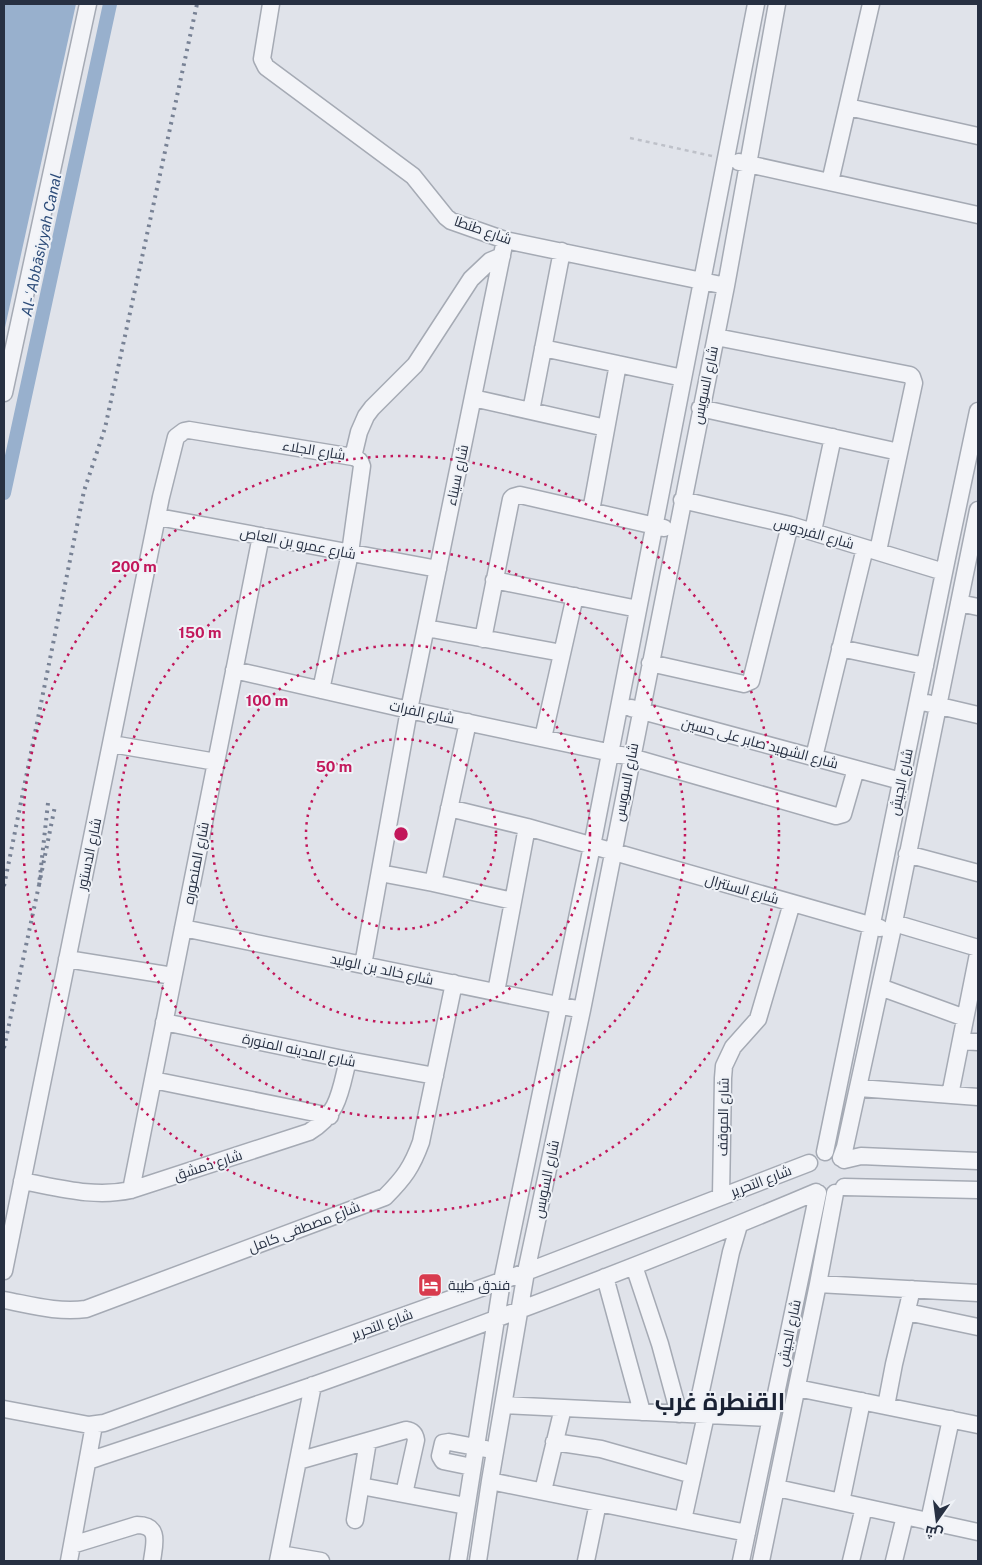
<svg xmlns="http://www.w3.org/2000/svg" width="982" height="1565" font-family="'Public Sans',Cairo,sans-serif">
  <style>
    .water { fill: #98b0cd }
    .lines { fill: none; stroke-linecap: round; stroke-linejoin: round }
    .canal { stroke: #98b0cd; stroke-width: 14 }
    .minor-casing { stroke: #a5aab4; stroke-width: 19 }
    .path { stroke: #bec1c9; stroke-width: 2.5; stroke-dasharray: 4 4; stroke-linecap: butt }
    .minor { stroke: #f3f4f8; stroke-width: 16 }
    .rail { stroke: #788295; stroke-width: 4; stroke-dasharray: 2.5 5; stroke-linecap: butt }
    .ring { fill: none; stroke: #c2185b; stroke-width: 2.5; stroke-dasharray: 2.5 5 }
    .labels { text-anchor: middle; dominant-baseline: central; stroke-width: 4; stroke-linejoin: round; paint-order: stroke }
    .street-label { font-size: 14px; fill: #273042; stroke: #eff2f7 }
    .poi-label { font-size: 14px; fill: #273042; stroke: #eff2f7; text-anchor: start }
    .water-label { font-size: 15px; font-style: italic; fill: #2e4d7a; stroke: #eff2f7 }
    .town-label { font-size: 24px; font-weight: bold; fill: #192133; stroke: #eff2f7 }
    .centre { fill: #c2185b; stroke: #eff2f7; stroke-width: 2.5 }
    .ring-label { font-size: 15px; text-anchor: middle; font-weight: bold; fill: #c2185b; stroke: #eff2f7; stroke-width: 4; stroke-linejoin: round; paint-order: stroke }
  </style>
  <rect width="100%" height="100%" fill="#e0e3ea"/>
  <!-- water -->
  <path class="water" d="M4 4H76L4 332Z"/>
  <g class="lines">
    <!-- canal -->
    <path class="canal" d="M4 493 110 4"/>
    <defs>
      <path id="minor" d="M271 4 262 59 266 67 413 176 446 217 451 221 505 240 726 286
        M848 107 978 136
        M739 162 978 215
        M830 182 871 4
        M716 337 910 375 912 377 914 383 878 551
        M543 348 683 378
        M4 393 88 4
        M473 398 606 428
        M700 408 899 452
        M531 411 562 251
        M353 457 359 432 366 416 372 408 415 365 471 279 490 261 502 256
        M682 500 790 525 944 572
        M591 511 618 364
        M158 517 438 569
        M813 531 833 437
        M494 580 638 609
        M959 603 978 607
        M426 628 562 653
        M483 639 511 499 513 497 520 495 664 528
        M840 648 925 666
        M650 663 744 684 751 681 790 525
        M234 670 409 710 631 757 836 816 843 814 856 769
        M927 703 978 715
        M631 708 901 781
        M543 738 575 596
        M112 744 216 762
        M814 757 865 548
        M449 808 527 827 880 928
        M907 854 978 873
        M380 873 433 883 513 901
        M433 883 468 722
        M894 923 978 948
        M183 928 582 1010
        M67 959 173 976
        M363 965 409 710 505 240
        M880 987 965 1018
        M496 992 527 827
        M164 1022 348 1060 435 1076
        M961 1041 978 1042
        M153 1080 330 1116
        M859 1088 978 1097
        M950 1095 978 954
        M825 1152 948 553 978 411
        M841 1158 845 1147 892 932 978 510
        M844 1160 861 1156 978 1161
        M22 1181C60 1188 94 1198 131 1190L309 1132C339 1114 340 1092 348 1060
        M844 1187 978 1190
        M131 1190 261 536
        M721 1196 723 1078 724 1066 733 1047 758 1019 792 903
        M634 1266 660 1344 679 1414
        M4 1271 161 497 176 437 184 431 189 430 353 457C359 459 361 461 362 466L350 553 321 690
        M605 1277 642 1412
        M818 1284 978 1293
        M4 1300C31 1305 58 1313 86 1309L385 1197C404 1178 412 1167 421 1142L454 983
        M907 1312 978 1327
        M797 1388 978 1425
        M503 1405 771 1418
        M886 1406 894 1364 912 1289
        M4 1409 89 1425 104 1423 526 1272 809 1163
        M696 1414 731 1252 739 1225
        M554 1442 601 1449 693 1475
        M88 1461C163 1436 239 1411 314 1385 483 1325 651 1262 816 1192
        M298 1461 406 1430C413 1431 415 1434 416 1440L404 1494
        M472 1467 443 1461 440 1456 443 1443 449 1442 486 1449
        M490 1481 747 1533
        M361 1486 466 1506
        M777 1488 978 1532
        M543 1491 563 1408
        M841 1502 862 1401
        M355 1520 368 1441
        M683 1520 706 1415
        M929 1521 951 1419
        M72 1545 137 1525C161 1525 154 1545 152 1561
        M280 1554 321 1561
        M69 1561 94 1425
        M278 1561 313 1385
        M458 1561 502 1281 592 846 756 4
        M478 1561 490 1481 526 1272 582 1010 726 286 777 4
        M586 1561 598 1503
        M741 1561 818 1193
        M761 1561 818 1284 835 1193
        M851 1561 864 1507
        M894 1561 905 1516"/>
    </defs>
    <!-- minor casing -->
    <use href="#minor" class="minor-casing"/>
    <!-- path -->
    <path class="path" d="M630 138 712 156"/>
    <!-- minor -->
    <use href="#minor" class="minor"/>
    <!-- rail -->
    <path class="rail" d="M48 803 39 885 55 806
      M4 886 84 491 105 428 197 4
      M4 1048 39 885"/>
  </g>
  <!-- distance rings -->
  <g class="ring">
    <circle cx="401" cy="834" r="95"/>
    <circle cx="401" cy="834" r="189"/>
    <circle cx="401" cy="834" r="284"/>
    <circle cx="401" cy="834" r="378"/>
  </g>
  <!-- icons -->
  <defs>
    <symbol id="hotel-square" viewBox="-11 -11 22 22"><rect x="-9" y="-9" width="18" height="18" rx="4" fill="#d83b4e" stroke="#eff2f7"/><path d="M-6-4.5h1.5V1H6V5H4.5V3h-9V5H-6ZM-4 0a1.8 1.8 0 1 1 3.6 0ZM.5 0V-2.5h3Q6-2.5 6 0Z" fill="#fff"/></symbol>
  </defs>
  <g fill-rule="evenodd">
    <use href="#hotel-square" x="416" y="1271" width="28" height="28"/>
  </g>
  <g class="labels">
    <!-- street labels -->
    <g class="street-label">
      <text transform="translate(483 230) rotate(19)">شارع طنطا</text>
      <text transform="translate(705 385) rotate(-78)">شارع السويس</text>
      <text transform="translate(314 450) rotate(9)">شارع الجلاء</text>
      <text transform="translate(457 475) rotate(-78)">شارع سيناء</text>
      <text transform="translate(814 533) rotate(16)">شارع الفردوس</text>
      <text transform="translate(298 543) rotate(11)">شارع عمرو بن العاص</text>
      <text transform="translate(422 712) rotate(12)">شارع الفرات</text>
      <text transform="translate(760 743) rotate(15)">شارع الشهيد صابر على حسين</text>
      <text transform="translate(626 782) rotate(-79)">شارع السويس</text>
      <text transform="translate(901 782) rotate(-78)">شارع الجيش</text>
      <text transform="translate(89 854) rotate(-78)">شارع الدستور</text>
      <text transform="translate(196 863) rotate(-79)">شارع المنصوره</text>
      <text transform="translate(742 889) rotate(16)">شارع السنترال</text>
      <text transform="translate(382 969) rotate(12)">شارع خالد بن الوليد</text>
      <text transform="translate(299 1050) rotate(12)">شارع المدينه المنورة</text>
      <text transform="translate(723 1117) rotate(-89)">شارع الموقف</text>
      <text transform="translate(208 1165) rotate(-18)">شارع دمشق</text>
      <text transform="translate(546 1179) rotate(-78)">شارع السويس</text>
      <text transform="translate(761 1181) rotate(-21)">شارع التحرير</text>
      <text transform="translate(304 1227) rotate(-21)">شارع مصطفى كامل</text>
      <text transform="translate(382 1324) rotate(-20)">شارع التحرير</text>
      <text transform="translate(789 1333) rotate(-78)">شارع الجيش</text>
    </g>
    <!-- poi labels -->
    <g class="poi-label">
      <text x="448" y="1285">فندق طيبة</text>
    </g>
    <!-- water labels -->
    <g class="water-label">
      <text transform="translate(41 245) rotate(-78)">Al-ʿAbbāsiyyah Canal</text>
    </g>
    <!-- town labels -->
    <g class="town-label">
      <text x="720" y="1401">القنطرة غرب</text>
    </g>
  </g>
  <circle cx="401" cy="834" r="8" class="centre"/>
  <g class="ring-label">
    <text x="134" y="572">200 m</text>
    <text x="200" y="638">150 m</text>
    <text x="267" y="706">100 m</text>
    <text x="334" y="772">50 m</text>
  </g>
  <!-- border -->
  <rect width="982" height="1565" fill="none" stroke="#273042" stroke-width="10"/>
  <!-- north arrow -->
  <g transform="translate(937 1520) rotate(194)" stroke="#eff2f7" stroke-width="4" paint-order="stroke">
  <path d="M0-4L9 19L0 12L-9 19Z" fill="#273042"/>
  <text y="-8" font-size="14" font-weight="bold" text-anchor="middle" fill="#273042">ش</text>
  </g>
</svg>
